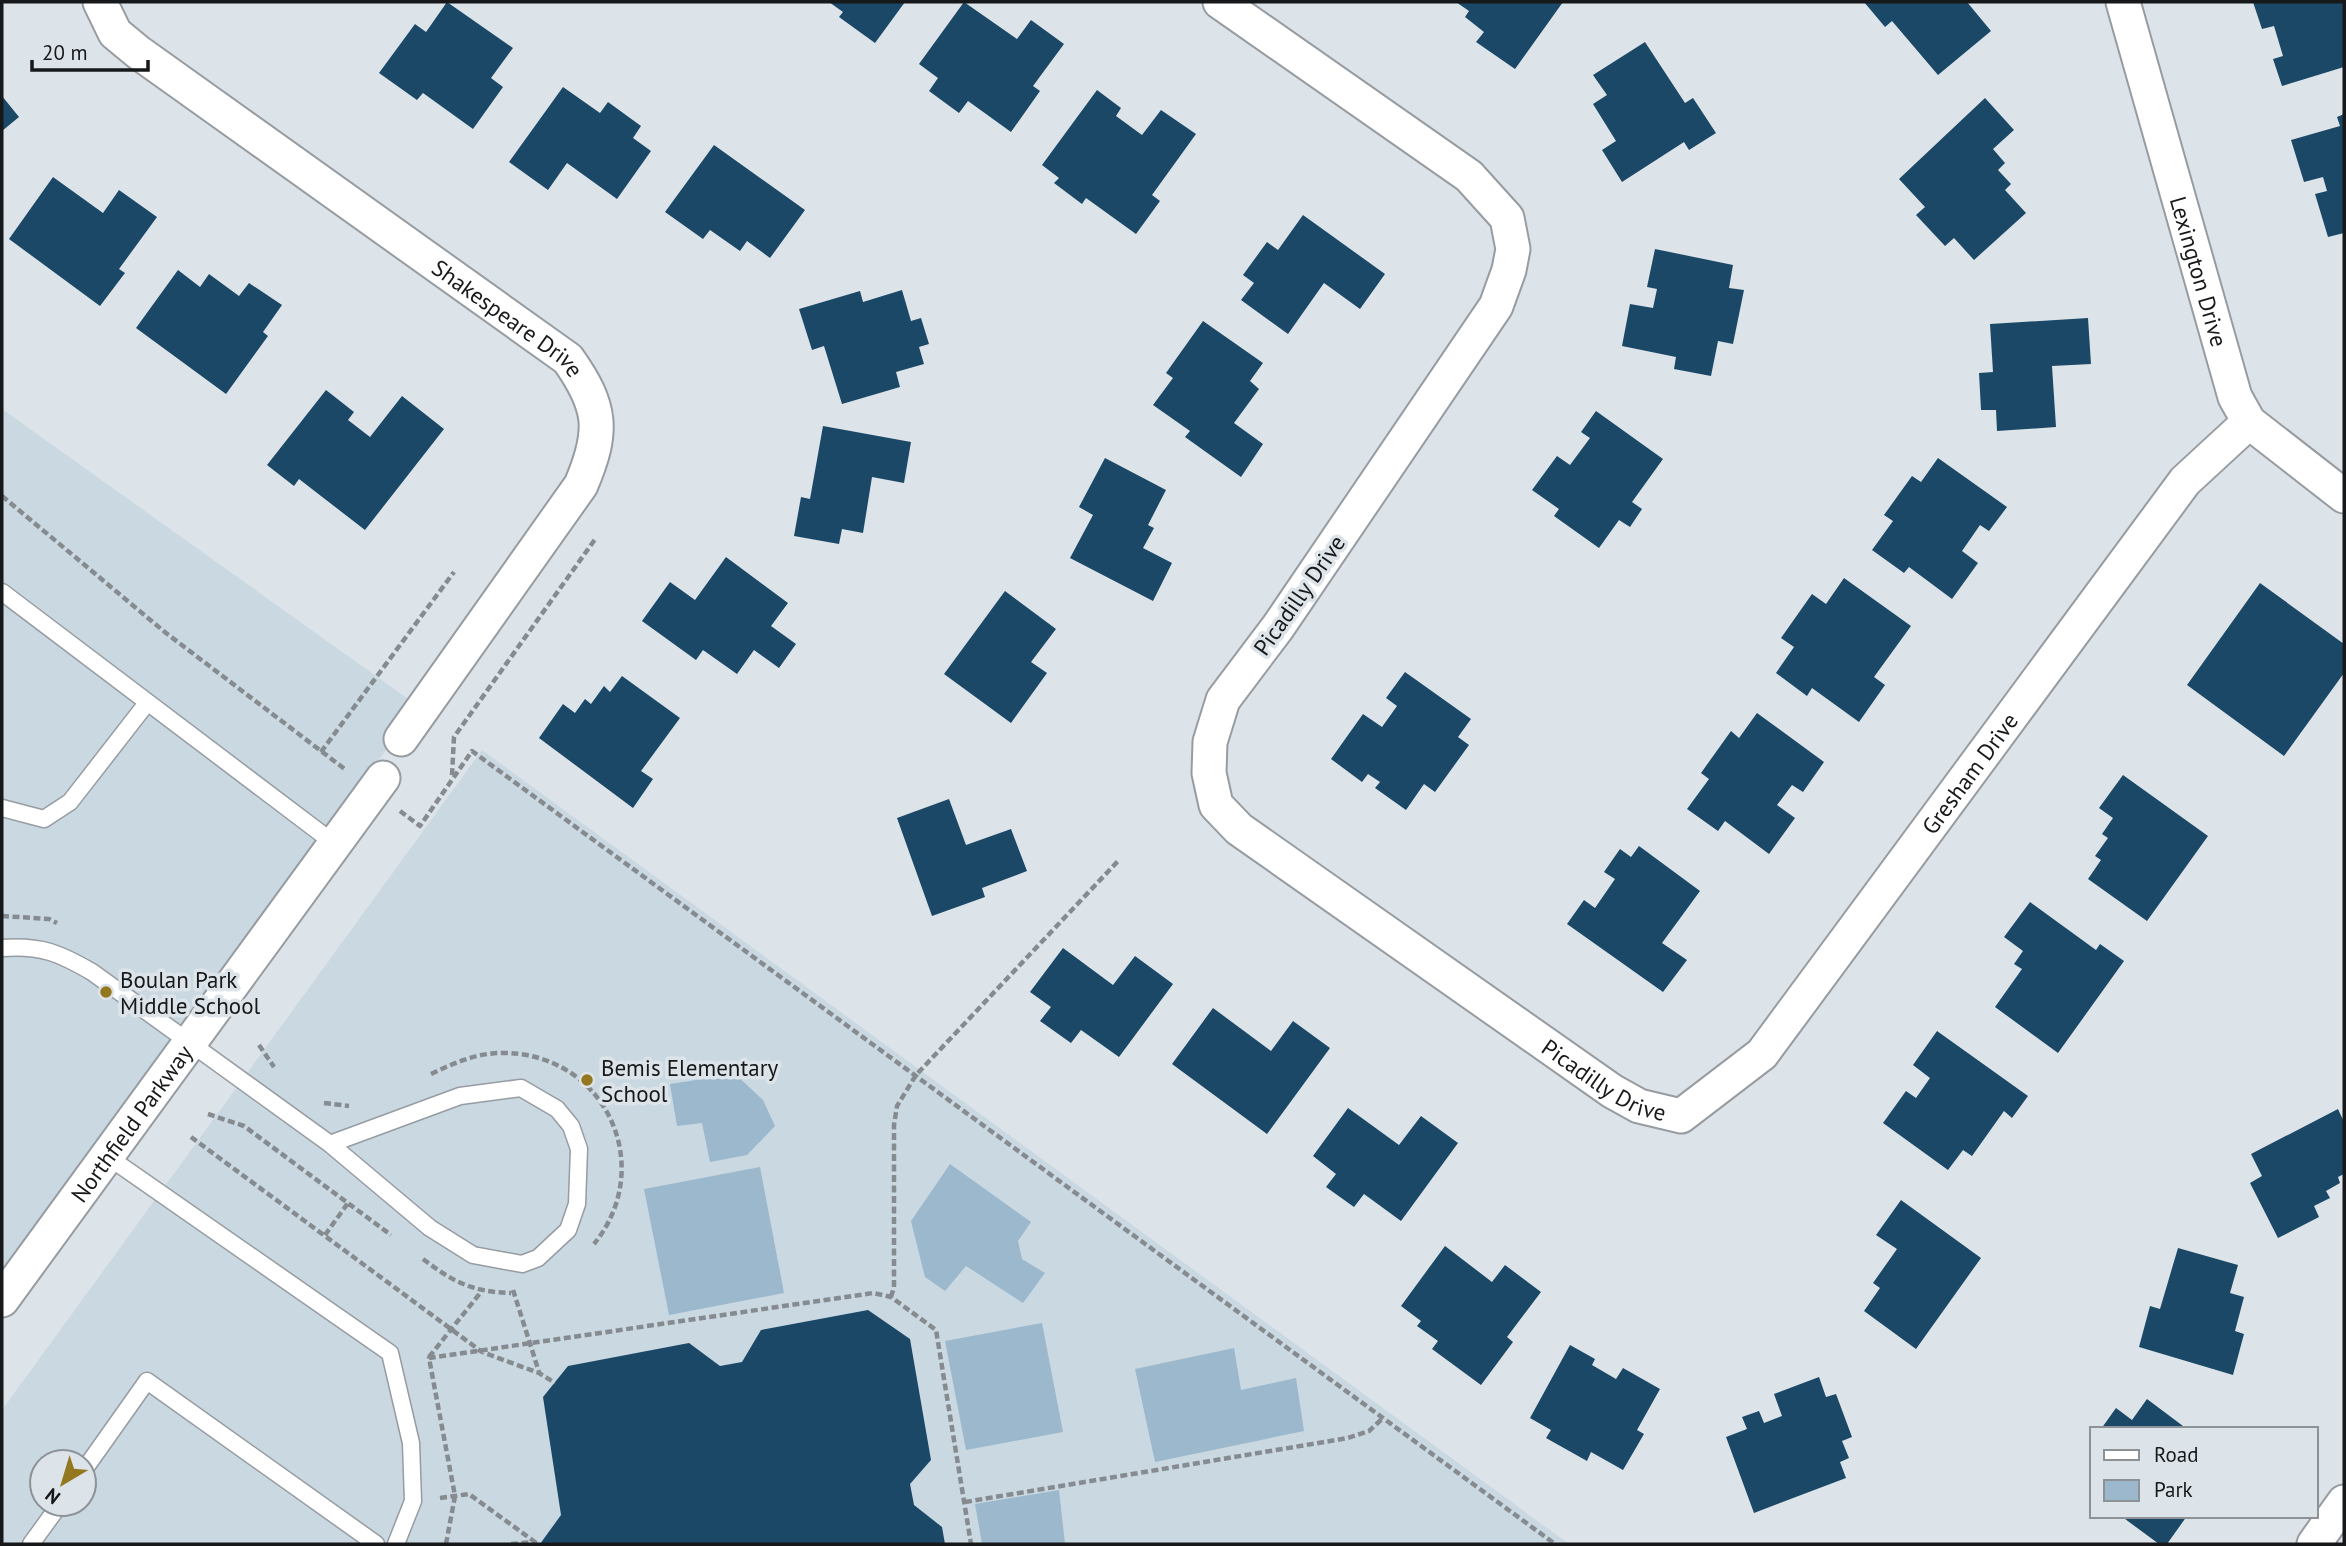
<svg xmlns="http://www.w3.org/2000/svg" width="2346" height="1546" font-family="'PT Sans',sans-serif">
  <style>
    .built { fill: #cad8e2; fill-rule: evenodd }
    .green { fill: #9bb8cd }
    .building { fill: #1b4866 }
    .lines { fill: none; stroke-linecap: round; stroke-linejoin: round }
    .lane-casing { stroke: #969ca1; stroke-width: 19 }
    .street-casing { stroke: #969ca1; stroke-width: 37 }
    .path { stroke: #868b8f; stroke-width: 4.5; stroke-dasharray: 7 3.5; stroke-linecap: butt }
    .lane { stroke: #fff; stroke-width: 16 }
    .street { stroke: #fff; stroke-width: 33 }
    .poi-dot { fill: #94781f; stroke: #dde4e9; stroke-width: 2.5 }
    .labels { text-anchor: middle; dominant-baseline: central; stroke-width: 7; stroke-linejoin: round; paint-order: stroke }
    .street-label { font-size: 23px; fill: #16181a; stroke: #dde4e9 }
    .poi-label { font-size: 23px; fill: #16181a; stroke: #dde4e9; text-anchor: start }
  </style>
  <rect width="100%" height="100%" fill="#dde4e9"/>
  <!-- built -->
  <path class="built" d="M2 409 418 706 2 1278Z
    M482 750 1569 1544H2V1410ZM42 1462H84V1504H42Z"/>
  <!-- green -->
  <path class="green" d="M735 1074 763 1100 775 1126 747 1155 710 1162 702 1123 677 1126 670 1084Z
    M950 1164 1031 1222 1018 1241 1022 1259 1045 1273 1023 1303 966 1266 945 1291 925 1277 911 1221Z
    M760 1167 784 1293 669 1315 644 1189Z
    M1042 1323 1063 1432 966 1450 945 1341Z
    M1234 1348 1241 1390 1296 1378 1304 1431 1155 1462 1135 1369Z
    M1059 1490 1065 1544H982L975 1504Z"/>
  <!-- building -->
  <path class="building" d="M447 2 513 48 491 78 503 87 473 129 423 93 417 100 379 73 415 24 426 32Z
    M829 2H905L875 43 839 17 843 12Z
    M964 2 1017 39 1031 20 1064 44 1033 86 1040 91 1011 132 968 101 959 113 929 91 938 78 919 64Z
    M1456 2H1563L1515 69 1476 42 1484 32 1465 17 1469 11Z
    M1864 2H1967L1991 31 1938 75 1892 21 1885 27Z
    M2253 2H2344V67L2282 86 2273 59 2283 56 2274 26 2262 29Z
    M1645 42 1685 103 1693 98 1716 133 1689 150 1684 142 1622 182 1602 150 1616 141 1593 104 1607 95 1593 75Z
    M563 87 600 113 608 102 641 126 633 138 651 151 617 199 567 163 548 190 509 162Z
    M1097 90 1121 108 1116 116 1142 135 1161 110 1196 134 1152 195 1160 201 1136 234 1086 198 1082 204 1054 183 1059 178 1042 165Z
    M2 96 19 117 2 131Z
    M1985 98 2014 130 1993 149 2005 163 1998 170 2011 184 2005 190 2026 213 1974 260 1954 238 1945 246 1916 215 1925 207 1899 179Z
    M2344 114V233L2328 237 2315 194 2327 191 2323 177 2304 182 2291 140 2340 126 2337 117Z
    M714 145 805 210 770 258 747 241 740 251 710 230 703 239 665 212Z
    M53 177 103 213 119 190 157 217 119 269 125 273 100 306 9 239Z
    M1303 215 1385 274 1360 309 1324 283 1288 334 1241 300 1254 283 1243 275 1267 242 1278 250Z
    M1655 249 1733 265 1729 288 1744 290 1733 344 1718 341 1711 376 1674 369 1676 357 1622 346 1630 304 1653 308 1657 289 1647 287Z
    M178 270 200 287 209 274 239 296 249 283 282 305 263 332 268 336 226 394 136 328Z
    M902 290 911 321 921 318 929 344 919 347 924 364 896 372 900 387 842 404 824 346 812 350 799 309 860 291 863 302Z
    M2088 318 2091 364 2052 366 2056 427 1997 431 1996 410H1981L1979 373 1993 372 1990 324Z
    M1203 321 1263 363 1250 381 1259 389 1234 423 1263 444 1241 477 1185 437 1190 431 1153 405 1173 378 1166 373Z
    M326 390 354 412 348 420 370 437 402 396 444 429 365 530 299 479 294 486 267 465Z
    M1596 411 1663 459 1632 502 1642 509 1630 527 1619 520 1599 548 1554 516 1559 509 1532 490 1557 456 1570 465 1590 438 1581 432Z
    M823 426 911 442 904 483 872 477 863 533 842 529 839 544 794 536 801 497 810 499Z
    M1105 458 1166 490 1148 525 1154 528 1143 548 1172 563 1153 601 1070 558 1093 515 1079 507Z
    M1938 458 2007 507 1989 531 1980 525 1962 551 1978 563 1952 599 1909 567 1904 573 1872 550 1893 521 1884 515 1912 476 1921 482Z
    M726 557 788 603 771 626 796 644 779 668 754 650 737 674 703 650 696 660 642 621 670 582 695 600Z
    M1844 578 1911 626 1874 677 1885 685 1859 722 1812 688 1807 696 1776 673 1794 647 1781 638 1812 594 1826 604Z
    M2260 583 2344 644V673L2284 756 2187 685Z
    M1005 591 1056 629 1031 662 1047 673 1011 723 944 674Z
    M1405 672 1471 719 1458 737 1469 745 1435 792 1424 784 1406 810 1375 788 1380 782 1368 774 1362 782 1331 759 1363 714 1382 727 1397 706 1386 698Z
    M622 676 680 718 641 771 653 779 633 808 539 738 563 704 575 713 585 699 591 704 604 686 610 692Z
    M1757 713 1824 762 1803 792 1792 785 1777 805 1795 818 1769 854 1725 821 1718 831 1687 809 1709 779 1701 773 1731 731 1739 738Z
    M2123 775 2208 836 2147 921 2088 879 2101 860 2095 856 2108 838 2102 834 2113 818 2099 808Z
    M949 799 966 845 1011 829 1027 871 982 888 985 897 932 916 897 818Z
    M1639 846 1700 891 1662 943 1687 960 1663 992 1567 924 1584 900 1595 908 1615 879 1604 872 1620 849 1631 857Z
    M2030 902 2096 950 2100 944 2124 961 2058 1053 1995 1007 2022 969 2014 964 2023 951 2004 937Z
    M1063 948 1113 985 1135 956 1173 984 1119 1057 1081 1030 1071 1043 1040 1021 1051 1007 1030 992Z
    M1213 1008 1271 1051 1293 1021 1330 1048 1267 1134 1172 1064Z
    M1937 1031 2028 1096 2012 1118 2004 1111 1972 1156 1963 1150 1948 1170 1883 1123 1906 1091 1916 1098 1930 1078 1913 1065Z
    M1348 1108 1399 1145 1421 1116 1458 1143 1401 1221 1364 1194 1354 1207 1326 1187 1336 1174 1313 1156Z
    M2338 1109 2344 1122V1174L2338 1177 2340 1183 2326 1191 2330 1198 2314 1206 2319 1217 2278 1238 2250 1183 2262 1176 2251 1154Z
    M1901 1200 1981 1258 1916 1349 1864 1311 1880 1288 1873 1283 1897 1249 1876 1235Z
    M1445 1246 1492 1282 1505 1265 1541 1292 1507 1337 1513 1342 1481 1385 1432 1349 1438 1341 1417 1326 1421 1321 1401 1306Z
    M2178 1248 2238 1265 2230 1293 2244 1297 2235 1331 2244 1334 2233 1375 2139 1347 2150 1306 2160 1309Z
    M868 1310 910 1339 931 1460 910 1484 914 1505 942 1527 945 1544H540L561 1515 543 1397 568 1366 689 1343 720 1366 742 1362 761 1330Z
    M1570 1345 1595 1359 1592 1365 1616 1379 1623 1368 1660 1389 1637 1430 1644 1434 1623 1470 1591 1452 1587 1461 1546 1438 1551 1430 1530 1418Z
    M1819 1377 1826 1397 1836 1394 1852 1437 1842 1441 1849 1458 1840 1462 1846 1478 1754 1513 1726 1437 1747 1429 1742 1417 1759 1411 1764 1423 1782 1416 1774 1394Z
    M2147 1399 2187 1429H2101L2116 1408 2132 1420Z
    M2121 1516H2187L2167 1544H2159Z"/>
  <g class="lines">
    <defs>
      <path id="lane" d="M2 592 335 844
        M2 808 44 819 70 802 147 703
        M2 948C41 945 59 953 92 972L330 1144 430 1228 473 1255 522 1264 538 1258 568 1230 577 1204 579 1149 571 1126 557 1109 521 1088 460 1096 330 1144
        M107 1156 390 1353 411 1443 413 1501 396 1544
        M84 1470 147 1381 376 1544
        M31 1544 60 1504"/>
      <g id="street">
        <path id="s1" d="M100 2 115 33 138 52 568 359C602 407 604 431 581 485L401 739"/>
        <path id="s2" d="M1220 2 1469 176 1507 218 1513 249 1509 270 1496 306 1278 627 1223 700 1210 742 1209 773 1216 805 1239 829 1612 1091 1639 1106 1681 1116 1762 1054 2185 481 2249 422"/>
        <path id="s3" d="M2123 2 2235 397 2249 422 2344 496"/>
        <path id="s4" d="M2 1300 383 778"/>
        <path d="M2314 1544 2344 1502"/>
      </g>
    </defs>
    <!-- lane casing -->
    <use href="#lane" class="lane-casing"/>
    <!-- street casing -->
    <use href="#street" class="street-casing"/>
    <!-- path -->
    <path class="path" d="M2 496 166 633 346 770
      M321 752 454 572
      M452 775 454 737 596 538
      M400 811 420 826 472 751 1555 1544
      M2 916 49 919 57 923
      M259 1045 274 1067
      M431 1074C454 1063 476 1053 502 1053 604 1052 658 1165 594 1244
      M324 1103 349 1106
      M208 1114 244 1126 391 1235
      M191 1137 482 1352 539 1373 555 1383
      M325 1235 348 1203
      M423 1259C453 1282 473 1292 511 1293
      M513 1290 539 1372
      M891 1297 894 1287V1125L897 1106 916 1075 1119 860
      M429 1357 481 1292
      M440 1498 469 1494 535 1542 533 1544
      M965 1502 1348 1438 1369 1431 1382 1419
      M446 1544 455 1496 429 1358 873 1293 891 1297 936 1330 971 1544
      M511 1544 534 1542"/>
    <!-- lane -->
    <use href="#lane" class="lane"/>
    <!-- street -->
    <use href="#street" class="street"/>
  </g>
  <!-- markers -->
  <g class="poi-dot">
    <circle cx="106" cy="992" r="7"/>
    <circle cx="587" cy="1080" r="7"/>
  </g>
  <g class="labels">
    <!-- street labels -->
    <g class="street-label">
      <text stroke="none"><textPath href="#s3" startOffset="280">Lexington Drive</textPath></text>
      <text stroke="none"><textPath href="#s1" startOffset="520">Shakespeare Drive</textPath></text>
      <text transform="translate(1299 595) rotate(-55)">Picadilly Drive</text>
      <text stroke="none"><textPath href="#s2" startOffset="2053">Gresham Drive</textPath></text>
      <text stroke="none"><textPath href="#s2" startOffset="1516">Picadilly Drive</textPath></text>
      <text stroke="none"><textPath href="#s4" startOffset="219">Northfield Parkway</textPath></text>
    </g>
    <!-- poi labels -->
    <g class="poi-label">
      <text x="120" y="979">Boulan Park<tspan x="120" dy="26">Middle School</tspan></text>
      <text x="601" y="1067">Bemis Elementary<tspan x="601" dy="26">School</tspan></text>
    </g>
  </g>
  <!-- border -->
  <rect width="2346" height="1546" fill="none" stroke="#16181a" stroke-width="7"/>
  <!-- legend -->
  <rect x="2090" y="1427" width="228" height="91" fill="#dde4e9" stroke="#8d9296" stroke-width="2"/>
  <rect x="2104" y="1450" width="35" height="10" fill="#ffffff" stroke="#8d9296" stroke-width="2"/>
  <text x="2154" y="1462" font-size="21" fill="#16181a">Road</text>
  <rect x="2104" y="1480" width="35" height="21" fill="#9bb8cd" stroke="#8d9296" stroke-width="2"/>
  <text x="2154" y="1497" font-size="21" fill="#16181a">Park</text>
  <!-- north arrow -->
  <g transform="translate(63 1483) rotate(218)"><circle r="33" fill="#dde4e9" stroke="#8d9296" stroke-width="2"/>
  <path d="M0-5L12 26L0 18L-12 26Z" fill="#94781f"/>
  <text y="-10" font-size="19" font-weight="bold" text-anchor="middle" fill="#16181a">N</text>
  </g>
  <!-- scale -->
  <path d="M32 60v10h116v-10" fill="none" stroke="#16181a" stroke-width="3.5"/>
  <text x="42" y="60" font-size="21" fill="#16181a" stroke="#dde4e9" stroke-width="5" paint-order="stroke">20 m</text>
</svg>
